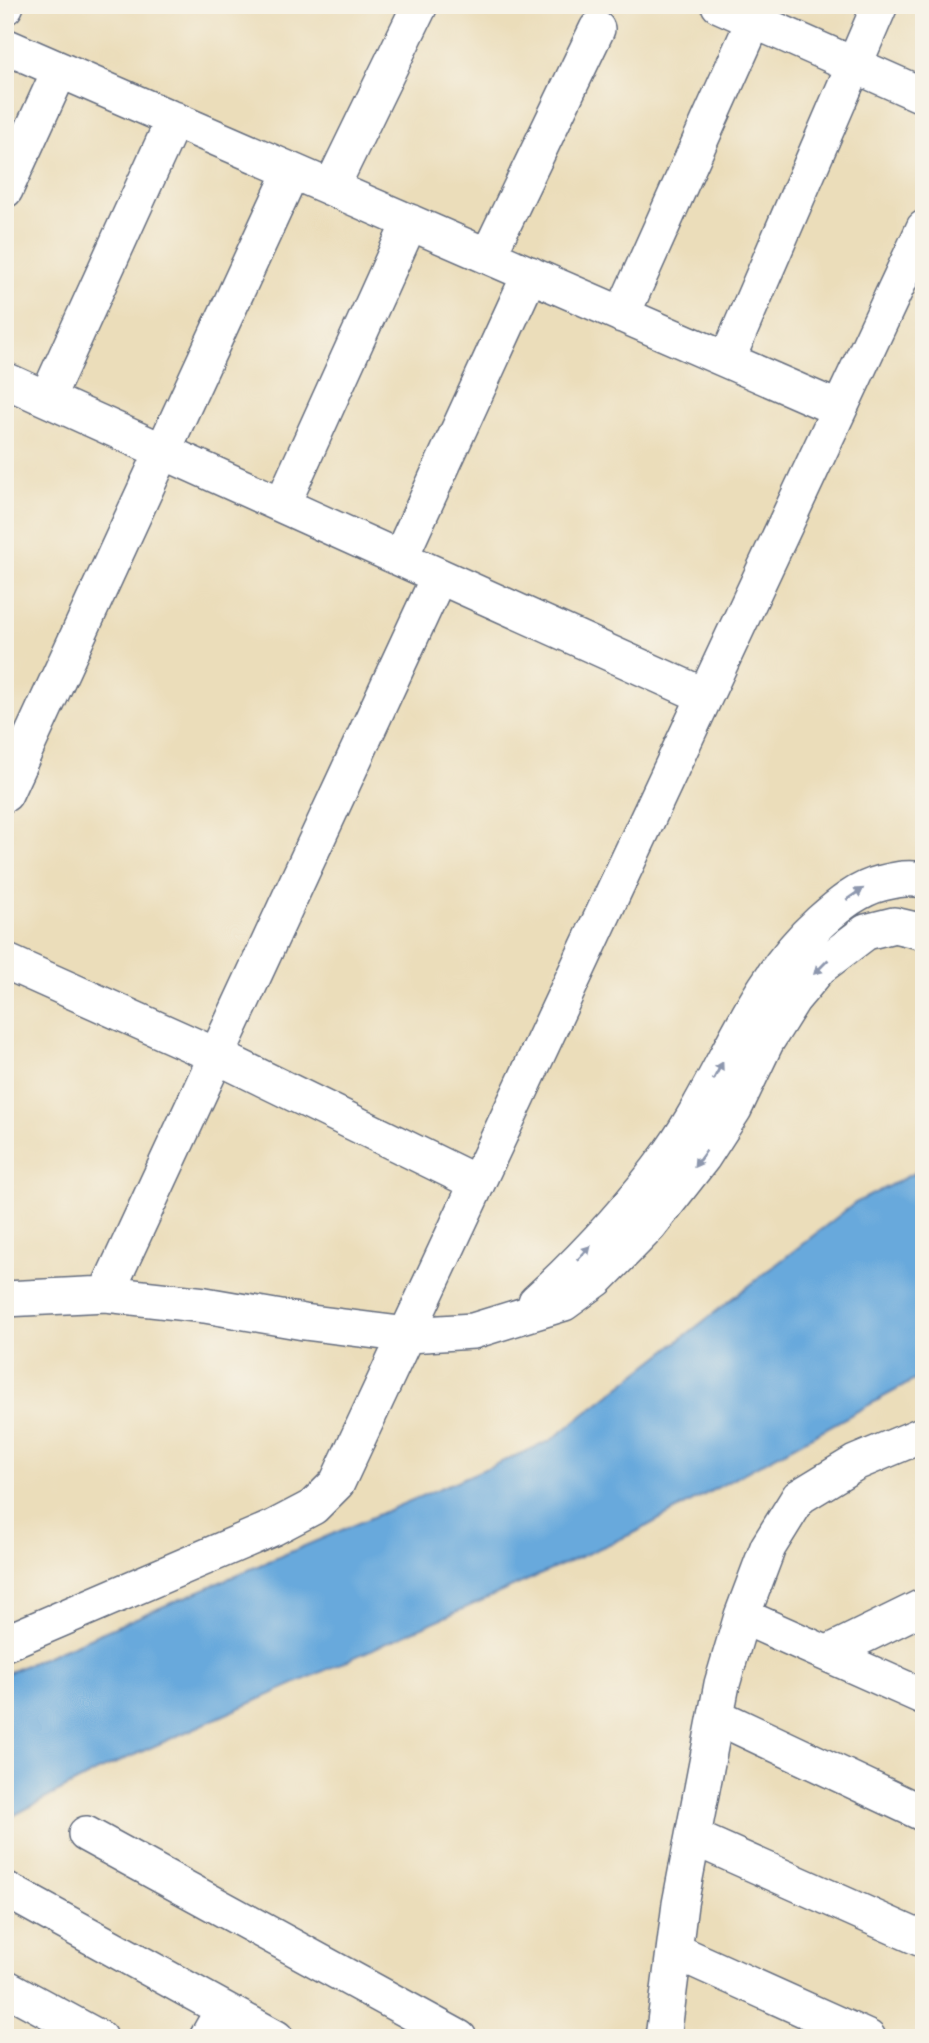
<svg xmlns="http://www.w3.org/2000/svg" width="929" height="2043" font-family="'EB Garamond',serif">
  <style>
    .water { fill: #68a9dc; stroke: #426c9d; stroke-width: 2 }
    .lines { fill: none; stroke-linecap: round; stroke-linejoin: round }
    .minor-casing { stroke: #646c7e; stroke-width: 38 }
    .minor { stroke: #fff; stroke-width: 35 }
    .oneway { fill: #8d97ae }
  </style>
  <rect width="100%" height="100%" fill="#f7f3e8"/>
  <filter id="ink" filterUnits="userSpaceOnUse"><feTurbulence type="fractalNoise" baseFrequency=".0143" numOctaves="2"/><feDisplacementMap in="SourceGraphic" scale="14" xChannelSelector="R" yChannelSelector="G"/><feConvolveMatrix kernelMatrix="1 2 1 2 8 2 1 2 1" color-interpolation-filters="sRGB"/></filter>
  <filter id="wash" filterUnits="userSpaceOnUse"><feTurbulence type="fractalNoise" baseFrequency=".00686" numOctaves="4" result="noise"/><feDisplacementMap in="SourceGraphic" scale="28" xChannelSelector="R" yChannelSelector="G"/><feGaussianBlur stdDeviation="1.57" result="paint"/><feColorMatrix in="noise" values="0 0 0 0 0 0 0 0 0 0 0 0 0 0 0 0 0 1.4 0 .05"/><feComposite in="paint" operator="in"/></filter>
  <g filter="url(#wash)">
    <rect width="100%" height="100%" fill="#ebddba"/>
    <!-- water -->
    <path class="water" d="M924 1168V1375L636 1532 96 1772 5 1820V1674L550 1441 855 1203Z"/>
  </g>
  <g filter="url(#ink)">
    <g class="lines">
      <defs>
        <path id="minor" d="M719 5 924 96
          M5 7 6 5
          M5 46 839 409
          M331 188 420 5
          M5 190 60 70
          M488 256 597 29
          M622 315 761 5
          M727 360 880 5
          M5 380 705 696
          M47 398 174 119
          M282 505 410 222
          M400 558 530 274
          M5 794 292 171
          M5 961 217 1056 477 1183
          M106 1294 439 576
          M5 1299 106 1294 205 1305 304 1322 408 1335 473 1331 564 1303 597 1279 649 1226 703 1157 734 1109 766 1042 793 999 820 967 866 932 894 925 924 932
          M536 1302C585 1257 632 1206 671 1152 725 1076 749 986 820 922 839 905 858 889 882 883 895 880 911 876 924 881
          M742 1616 924 1697
          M5 1643 273 1528 313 1507 337 1483 924 228
          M828 1653 924 1606
          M716 1716 924 1814
          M86 1834 459 2038
          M695 1838 924 1940
          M5 1889 276 2038
          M675 1951 868 2038
          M5 1987 99 2038
          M207 2038 223 2010
          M663 2038 680 1904 722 1684 742 1616 768 1547 799 1497 855 1463 924 1434"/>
      </defs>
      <!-- minor casing -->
      <use href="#minor" class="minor-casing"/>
      <!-- minor -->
      <use href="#minor" class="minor"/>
    </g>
    <!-- one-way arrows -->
    <defs><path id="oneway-solid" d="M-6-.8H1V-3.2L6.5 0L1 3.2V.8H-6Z" transform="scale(1.75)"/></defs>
    <g class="oneway">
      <use href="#oneway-solid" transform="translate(855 894) rotate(-34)"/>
      <use href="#oneway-solid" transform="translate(821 967) rotate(135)"/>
      <use href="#oneway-solid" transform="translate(718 1071) rotate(-62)"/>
      <use href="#oneway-solid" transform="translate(700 1159) rotate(126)"/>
      <use href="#oneway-solid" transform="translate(584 1253) rotate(-47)"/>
    </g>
  </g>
  <!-- margin -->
  <rect width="929" height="2043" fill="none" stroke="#f7f3e8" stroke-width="28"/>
</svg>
